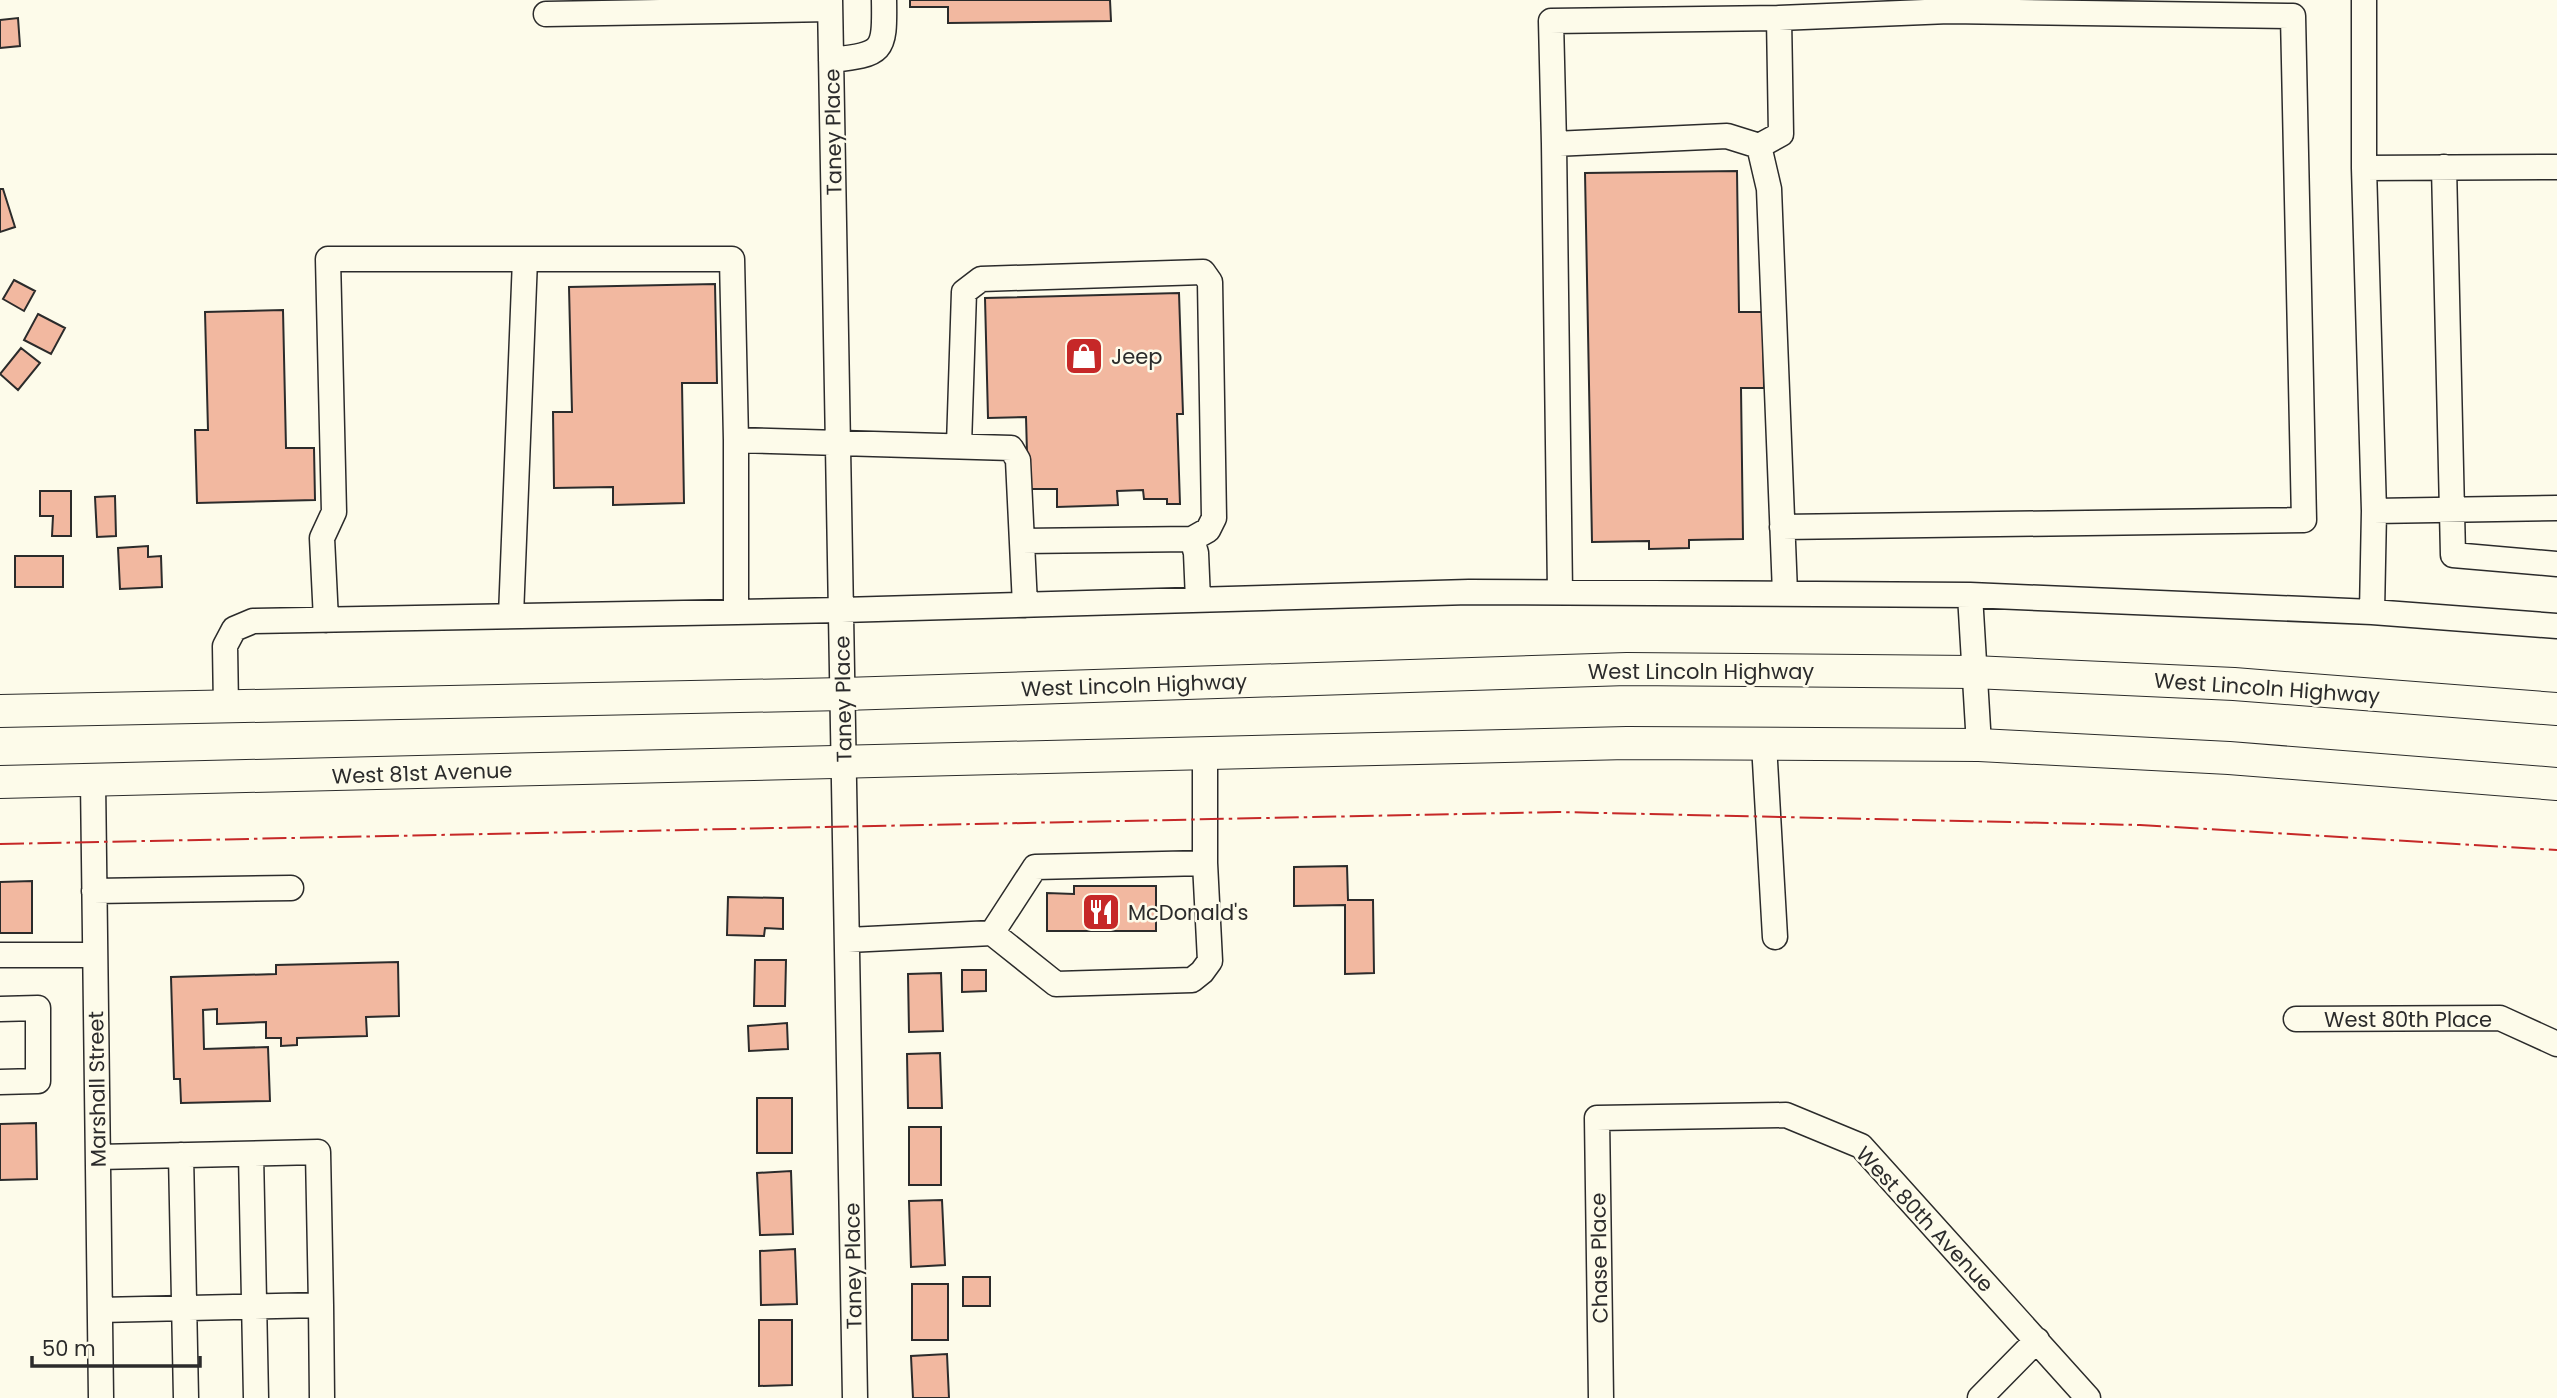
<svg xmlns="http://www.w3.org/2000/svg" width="2557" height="1398" font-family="Poppins,sans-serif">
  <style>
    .building { fill: #f2b8a0; stroke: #2b2b2b; stroke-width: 2 }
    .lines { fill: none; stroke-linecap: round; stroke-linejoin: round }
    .minor-casing { stroke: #2b2b2b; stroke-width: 27 }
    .major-casing { stroke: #2b2b2b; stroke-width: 34 }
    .minor { stroke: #fdfbea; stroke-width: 24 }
    .major { stroke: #fdfbea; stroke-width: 32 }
    .power { stroke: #c62828; stroke-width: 2; stroke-dasharray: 24 5 3.5 5; stroke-linecap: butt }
    .labels { text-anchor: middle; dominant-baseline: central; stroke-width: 5; stroke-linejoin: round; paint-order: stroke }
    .street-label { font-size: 21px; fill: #2b2b2b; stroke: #fdfbea }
    .poi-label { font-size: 21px; fill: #2b2b2b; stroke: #fdfbea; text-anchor: start }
  </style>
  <rect width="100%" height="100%" fill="#fdfbea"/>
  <!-- building -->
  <path class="building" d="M910 0H1110L1111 21 948 23V7H910Z
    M18 18 20 46 0 48V20Z
    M1737 171 1739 312H1763L1764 388H1741L1743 539 1689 540V548L1649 549V541L1592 542 1585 173Z
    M0 189H3L15 227 0 232Z
    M14 280 35 291 24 311 3 299Z
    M715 284 717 383H682L684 503 613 505V487L554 488 553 412H572L569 287Z
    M1179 293 1183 414H1177L1180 504H1167V499H1144L1143 490 1117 491 1118 505 1057 507V489H1028L1026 417 988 418 985 298Z
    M283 310 286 448H314L315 500 197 503 195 430H208L205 312Z
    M38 314 65 328 51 354 24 340Z
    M21 348 40 363 18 390 0 374Z
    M40 491H71V536H52L53 516H40Z
    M115 496 116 536 97 537 95 497Z
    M148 546V557L161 556 162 587 120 589 118 548Z
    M15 556H63V587H15Z
    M1347 866 1348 900H1373L1374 973 1345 974V905L1294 906V867Z
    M32 881V933H0V882Z
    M1074 886H1156V931H1047V893L1074 894Z
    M728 897 783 898V929L765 928 764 936 727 935Z
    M755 960H786L785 1006H754Z
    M398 962 399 1016 366 1017 367 1036 297 1038V1045L281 1046V1038H266V1022L217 1024V1009L203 1010 204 1049 268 1047 270 1101 181 1103 180 1079H174L171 977 276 974V965Z
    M962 970H986V991L962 992Z
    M941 973 943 1031 909 1032 908 974Z
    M787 1023 788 1049 749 1051 748 1026Z
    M940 1053 942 1108H908L907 1054Z
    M757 1098H792V1153H757Z
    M36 1123 37 1179 0 1180V1124Z
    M909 1127H941V1185H909Z
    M791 1171 793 1234 760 1235 757 1173Z
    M942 1200 945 1265 911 1267 909 1201Z
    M795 1249 797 1304 761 1305 760 1251Z
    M963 1277H990V1306H963Z
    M912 1284H948V1340H912Z
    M759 1320H792V1385L759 1386Z
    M947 1354 949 1398H913L911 1356Z"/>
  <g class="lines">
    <defs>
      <path id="minor" d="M830 0 855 1398
        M2364 0V168L2374 511 2372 612
        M546 14 830 9
        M831 60C883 54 885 53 884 0
        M1554 144 1551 21 1779 18
        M1759 146 1781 134 1779 18 1949 11 2293 16 2304 520 1782 527
        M2444 167 2453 555 2557 564
        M2364 168 2557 167
        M959 445 964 292 981 279 1203 272 1210 282 1214 518 1208 530 1192 539
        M2374 511 2557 508
        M1022 541 1192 539 1196 553 1198 600
        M1560 592 1554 144 1727 136 1759 146 1769 189 1785 593
        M1970 595 1979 745
        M736 612V440
        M511 616 525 259
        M326 620 322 538 334 512 328 259H732L736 440 1011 448 1018 460 1025 605
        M226 707 225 646 234 629 253 621 842 610 1469 592 1970 595 2372 612 2557 626
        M1764 744 1775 937
        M93 781 101 1398
        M94 891 291 888
        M992 933 1035 867 1205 863
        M848 940 992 933 1056 984 1192 980 1202 972 1210 961 1205 863V753
        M0 955H95
        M0 1009 38 1008V1081L0 1082
        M2296 1019 2500 1018 2557 1044
        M251 1154 256 1398
        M181 1155 186 1398
        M98 1157 318 1152 321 1305 100 1310
        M321 1305 322 1398
        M1601 1398 1597 1118 1786 1115 1861 1146 2088 1398
        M1980 1398 2037 1340"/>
      <path id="major" d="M0 711 844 694 1627 669 1973 672 2234 684 2557 709
        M0 782 1627 743 1979 745 2229 758 2557 784"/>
    </defs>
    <!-- minor casing -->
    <use href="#minor" class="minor-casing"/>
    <!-- major casing -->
    <use href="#major" class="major-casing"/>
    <!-- minor -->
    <use href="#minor" class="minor"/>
    <!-- major -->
    <use href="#major" class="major"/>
    <!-- power -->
    <path class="power" d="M0 844 1558 812 2140 825 2557 850"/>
  </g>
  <!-- icons -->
  <defs>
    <symbol id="shop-square" viewBox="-11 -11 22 22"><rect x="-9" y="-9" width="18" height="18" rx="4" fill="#c62828" stroke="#fdfbea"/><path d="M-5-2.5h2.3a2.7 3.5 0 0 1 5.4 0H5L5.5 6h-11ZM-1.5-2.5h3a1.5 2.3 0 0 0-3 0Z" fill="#fff"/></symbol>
    <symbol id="restaurant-square" viewBox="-11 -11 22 22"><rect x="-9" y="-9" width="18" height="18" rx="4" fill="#c62828" stroke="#fdfbea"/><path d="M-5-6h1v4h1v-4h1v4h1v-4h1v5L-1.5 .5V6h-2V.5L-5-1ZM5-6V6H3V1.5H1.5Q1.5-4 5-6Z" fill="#fff"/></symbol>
  </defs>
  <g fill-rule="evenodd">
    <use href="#shop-square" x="1062" y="334" width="44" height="44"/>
    <use href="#restaurant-square" x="1079" y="890" width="44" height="44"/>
  </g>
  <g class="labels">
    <!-- street labels -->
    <g class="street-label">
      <text transform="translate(833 132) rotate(-91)">Taney Place</text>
      <text x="1701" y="671">West Lincoln Highway</text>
      <text transform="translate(1134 685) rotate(-2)">West Lincoln Highway</text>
      <text transform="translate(2267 688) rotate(4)">West Lincoln Highway</text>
      <text transform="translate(843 699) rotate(-91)">Taney Place</text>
      <text transform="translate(422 773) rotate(-2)">West 81st Avenue</text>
      <text x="2408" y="1019">West 80th Place</text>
      <text transform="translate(97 1089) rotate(-91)">Marshall Street</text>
      <text transform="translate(1925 1219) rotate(47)">West 80th Avenue</text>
      <text transform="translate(1599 1258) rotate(-91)">Chase Place</text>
      <text transform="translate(853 1266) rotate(-91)">Taney Place</text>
    </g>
    <!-- poi labels -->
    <g class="poi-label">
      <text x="1111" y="356">Jeep</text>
      <text x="1128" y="912">McDonald's</text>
    </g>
  </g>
  <!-- scale -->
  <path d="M32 1356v10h168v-10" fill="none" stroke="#2b2b2b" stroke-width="3.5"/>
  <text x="42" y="1356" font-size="21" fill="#2b2b2b" stroke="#fdfbea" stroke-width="5" paint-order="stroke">50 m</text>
</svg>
